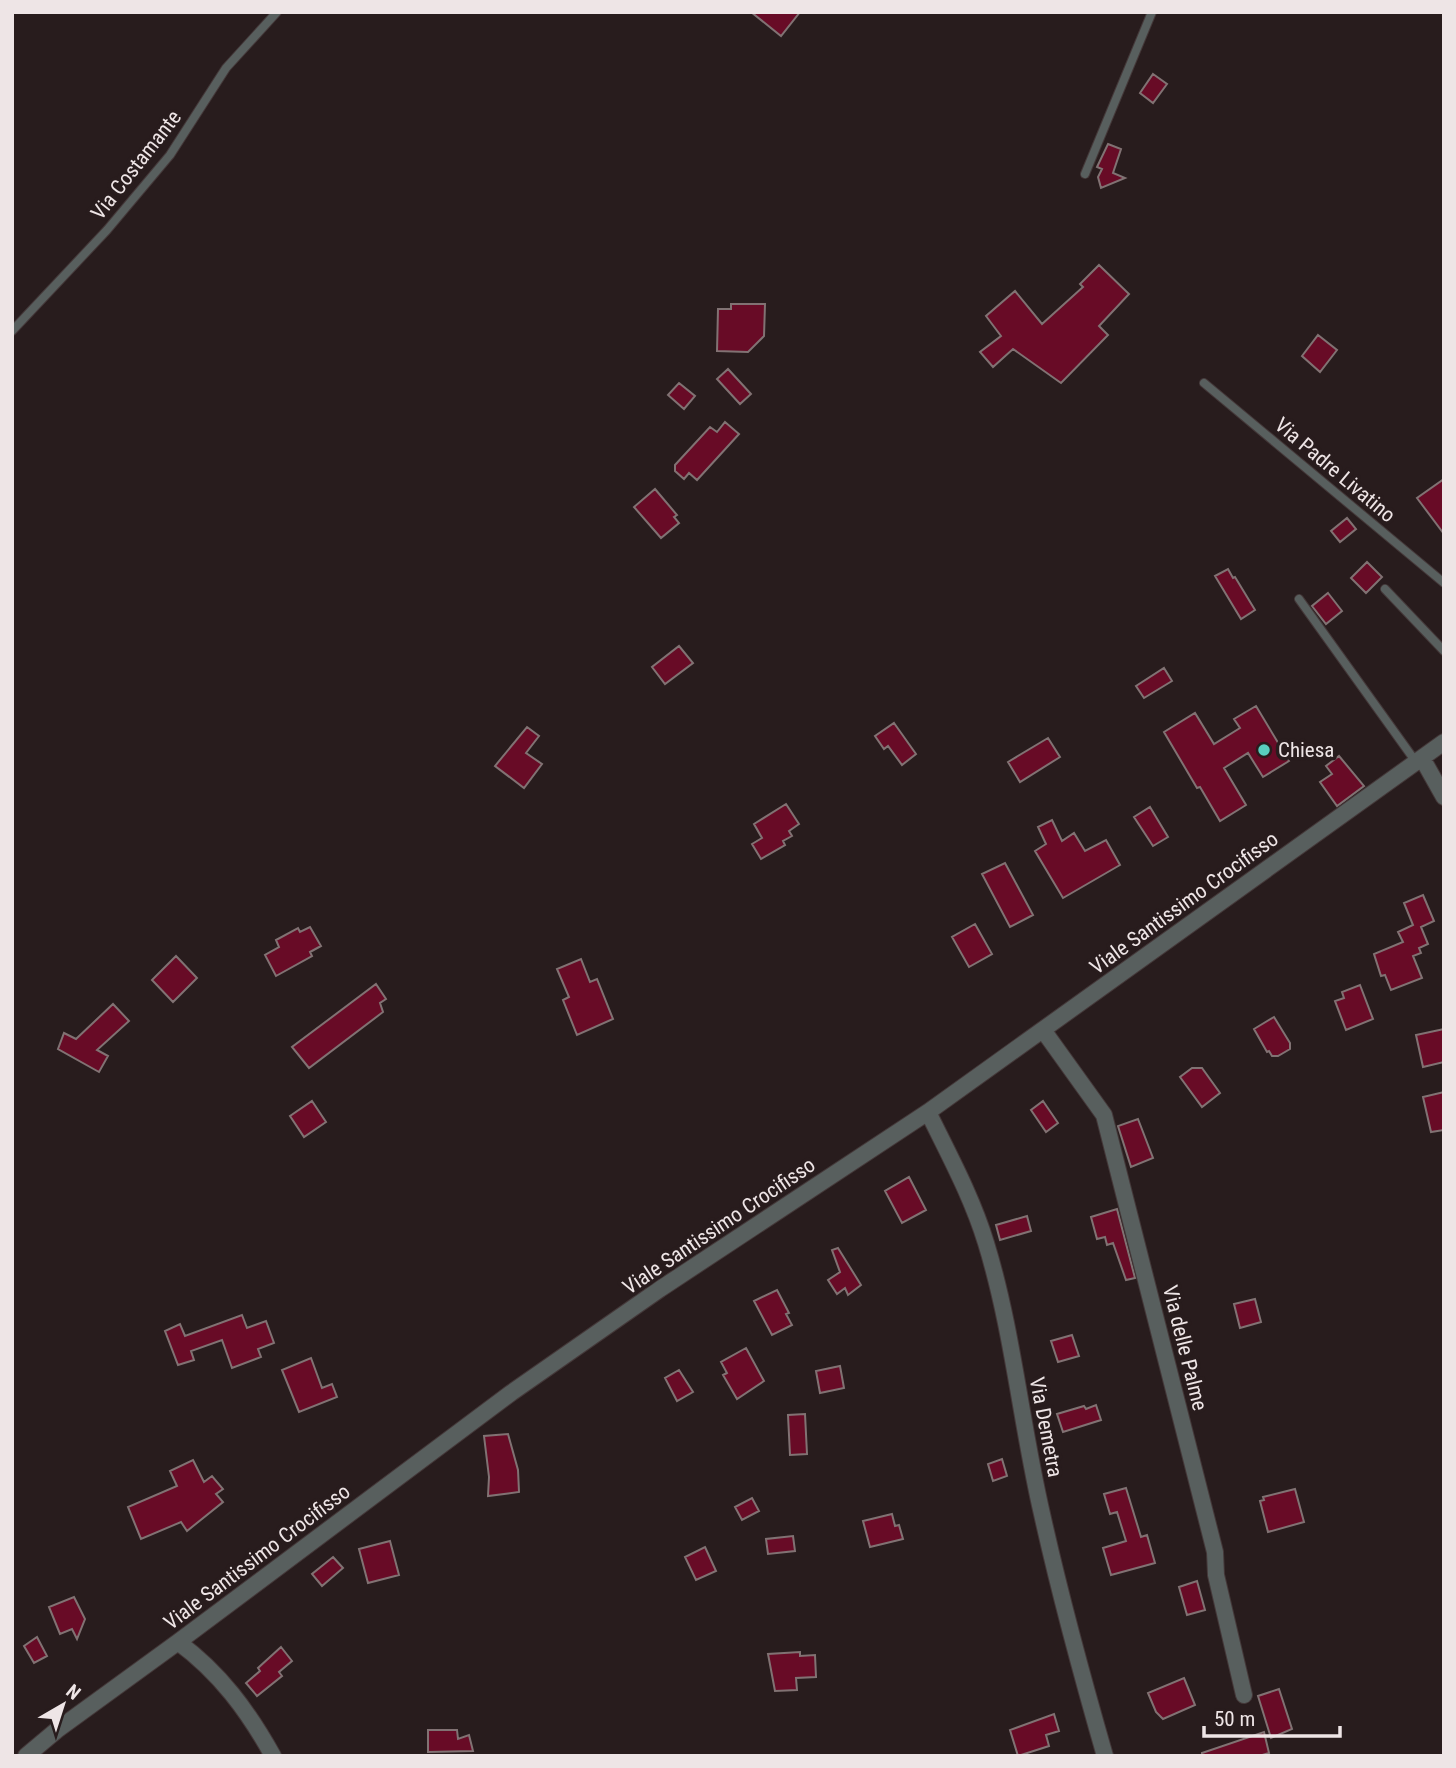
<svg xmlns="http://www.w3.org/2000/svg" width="1456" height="1768" font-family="'Roboto Condensed',sans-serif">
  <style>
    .building { fill: #680b26; stroke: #817273; stroke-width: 2 }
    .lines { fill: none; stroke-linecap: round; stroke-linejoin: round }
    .lane-casing { stroke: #443839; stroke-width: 10 }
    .street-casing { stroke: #443839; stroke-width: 18 }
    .lane { stroke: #585f5e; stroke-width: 8 }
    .street { stroke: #585f5e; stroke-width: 16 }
    .poi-dot { fill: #59cebe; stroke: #281c1d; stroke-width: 2.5 }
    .labels { text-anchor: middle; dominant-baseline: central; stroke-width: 7; stroke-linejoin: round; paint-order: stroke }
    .street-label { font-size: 21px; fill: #eee5e6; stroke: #281c1d }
    .poi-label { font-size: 21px; fill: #eee5e6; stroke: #281c1d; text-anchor: start }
  </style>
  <rect width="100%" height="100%" fill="#281c1d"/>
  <!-- building -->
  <path class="building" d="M751 12H800L781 36Z
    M1153 74 1167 84 1153 103 1140 93Z
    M1108 144 1121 149 1113 173 1125 178 1101 188 1098 177 1102 169 1097 167Z
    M1099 265 1129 294 1099 326 1108 335 1061 383 1013 349 993 367 980 352 1001 336 986 316 1015 291 1042 324 1083 287 1080 284Z
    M731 304H765L764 336 748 352 717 351 718 309H731Z
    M1318 335 1337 350 1320 372 1302 356Z
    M728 369 751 394 740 404 717 379Z
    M679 383 695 396 684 409 668 395Z
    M725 422 739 434 697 480 689 473 684 479 675 471V465L710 427 717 432Z
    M1444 479V534L1417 498Z
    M655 489 677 515 674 517 679 523 661 538 634 507Z
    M1347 518 1356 529 1340 542 1331 531Z
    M1367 562 1382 577 1366 593 1351 578Z
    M1228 569 1233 578 1235 577 1255 610 1241 619 1215 576Z
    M1328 593 1342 611 1326 624 1312 606Z
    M679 646 693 663 665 684 652 667Z
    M1164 668 1172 681 1144 698 1136 686Z
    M1256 706 1289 761 1263 777 1248 753 1224 768 1246 805 1220 821 1200 787 1197 788 1164 732 1195 713 1214 744 1240 728 1234 719Z
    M894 723 916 754 902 765 888 746 884 749 875 736Z
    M527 727 539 736 526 753 542 764 524 788 495 766Z
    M1048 738 1060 757 1020 782 1008 762Z
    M1339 756 1364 786 1337 806 1320 782 1332 774 1326 766Z
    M786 804 799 824 789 831 792 836 783 841 785 845 761 859 752 844 762 838 754 824Z
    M1150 807 1168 837 1153 846 1134 817Z
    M1052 820 1062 841 1074 833 1085 851 1106 840 1120 865 1063 898 1035 851 1046 844 1038 827Z
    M1005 863 1033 915 1010 927 982 874Z
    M1423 895 1434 921 1421 927 1428 944 1419 948 1421 953 1413 956 1422 978 1391 990 1385 975 1381 976 1374 954 1403 942 1398 932 1413 925 1404 903Z
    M975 924 992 954 969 967 952 937Z
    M310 927 321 946 310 952 312 956 276 976 265 955 279 947 276 940 298 928 300 932Z
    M176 956 197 978 173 1002 152 980Z
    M581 959 590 982 597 979 613 1019 577 1035 563 1000 569 997 557 969Z
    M376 984 386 999 380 1003 383 1012 309 1068 292 1047Z
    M1360 985 1373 1019 1346 1030 1335 1001 1344 998 1342 992Z
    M113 1004 129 1021 97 1050 108 1056 99 1072 58 1049 64 1033 76 1039Z
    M1274 1017 1290 1043V1049L1278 1056H1272L1269 1051 1267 1052 1254 1029Z
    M1444 1029V1062L1423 1067 1416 1035Z
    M1192 1068H1202L1220 1093 1202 1107 1180 1077Z
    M1444 1092V1130L1431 1132 1423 1097Z
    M312 1101 326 1122 304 1137 290 1116Z
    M1043 1101 1058 1123 1046 1132 1031 1110Z
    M1138 1119 1153 1158 1131 1167 1118 1126Z
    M909 1177 926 1210 902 1223 885 1191Z
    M1117 1209 1135 1278 1126 1280 1113 1243 1107 1245 1105 1237 1097 1239 1091 1217Z
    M1027 1216 1031 1231 1000 1240 996 1225Z
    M838 1248 861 1285 848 1295 845 1288 837 1294 828 1280 840 1272 832 1250Z
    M777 1290 789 1313 786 1314 792 1325 772 1335 754 1301Z
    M1255 1299 1261 1322 1240 1328 1234 1304Z
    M242 1315 247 1328 266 1321 274 1343 258 1349 261 1357 232 1368 222 1340 191 1351 194 1360 178 1365 165 1331 180 1324 185 1336Z
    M1072 1335 1079 1356 1058 1362 1051 1341Z
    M746 1348 764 1381 737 1399 723 1375 727 1373 721 1362Z
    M311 1358 322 1388 332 1384 337 1397 299 1412 282 1370Z
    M840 1366 844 1388 820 1393 816 1371Z
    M679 1370 693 1392 677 1401 665 1378Z
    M1096 1405 1101 1420 1063 1432 1057 1414 1084 1406 1086 1409Z
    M805 1414 807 1454 790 1455 788 1415Z
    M508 1434 518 1470 519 1492 488 1496 489 1477 484 1436Z
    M1002 1459 1007 1476 993 1481 988 1464Z
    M193 1460 204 1482 212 1476 223 1489 216 1494 223 1502 187 1531 181 1522 141 1539 128 1507 177 1486 170 1471Z
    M1126 1488 1141 1537 1147 1535 1155 1563 1111 1575 1103 1548 1126 1541 1117 1512 1110 1514 1104 1494Z
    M1295 1489 1304 1522 1268 1532 1260 1501 1264 1500 1263 1497Z
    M752 1498 759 1511 742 1520 735 1507Z
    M892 1514 895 1526 899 1525 903 1539 870 1547 863 1521Z
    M793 1536 795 1551 768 1554 766 1539Z
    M390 1541 399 1575 368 1583 359 1549Z
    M705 1547 716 1571 696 1580 685 1557Z
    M333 1557 343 1568 322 1586 312 1574Z
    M1197 1581 1205 1610 1187 1615 1179 1587Z
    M74 1597 85 1619 77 1639 72 1629 60 1634 49 1607Z
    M37 1637 47 1656 34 1663 24 1646Z
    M281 1647 292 1661 279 1672 282 1676 257 1696 246 1683 260 1671 258 1668Z
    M800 1652V1656L815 1655 816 1677 796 1678 797 1690 775 1691 768 1654Z
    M1184 1678 1195 1705 1163 1719 1156 1712 1148 1693Z
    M1279 1689 1292 1729 1271 1738 1258 1696Z
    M1054 1714 1059 1731 1046 1735 1049 1746 1018 1756 1010 1730Z
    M428 1730H457L458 1739 469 1735 473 1751 428 1752Z
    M1264 1732 1269 1753 1259 1756H1202V1753Z"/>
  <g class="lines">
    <defs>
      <path id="lane" d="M1085 174 1152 12
        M12 331 107 230 170 155 226 68 277 12
        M1204 383 1444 583
        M1385 589 1444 651
        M1299 599 1416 762"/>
      <path id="street" d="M1422 758 1444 797
        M1043 1030 1104 1115 1215 1552 1216 1575 1244 1695
        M928 1112C949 1155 972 1197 986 1243 1013 1331 1021 1424 1042 1514 1060 1595 1082 1676 1105 1756
        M178 1642C220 1673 248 1711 273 1756
        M26 1756 57 1730 178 1642 511 1393 660 1289 928 1112 1444 742"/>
    </defs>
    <!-- lane casing -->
    <use href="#lane" class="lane-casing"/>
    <!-- street casing -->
    <use href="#street" class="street-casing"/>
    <!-- lane -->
    <use href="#lane" class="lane"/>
    <!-- street -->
    <use href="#street" class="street"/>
  </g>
  <!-- markers -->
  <circle class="poi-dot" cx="1264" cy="750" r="7"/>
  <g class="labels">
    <!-- street labels -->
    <g class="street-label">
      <text transform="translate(136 165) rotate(-52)">Via Costamante</text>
      <text transform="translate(1335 470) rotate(40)">Via Padre Livatino</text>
      <text transform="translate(1184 903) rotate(-36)">Viale Santissimo Crocifisso</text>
      <text transform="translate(719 1226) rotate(-34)">Viale Santissimo Crocifisso</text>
      <text transform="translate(1185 1348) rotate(76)">Via delle Palme</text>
      <text transform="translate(1046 1427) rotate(79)">Via Demetra</text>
      <text transform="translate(257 1557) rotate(-37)">Viale Santissimo Crocifisso</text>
    </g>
    <!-- poi labels -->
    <g class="poi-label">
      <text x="1278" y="750">Chiesa</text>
    </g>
  </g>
  <!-- border -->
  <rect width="1456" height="1768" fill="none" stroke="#eee5e6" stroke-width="28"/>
  <!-- north arrow -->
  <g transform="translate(63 1705) rotate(39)" stroke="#281c1d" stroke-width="5" paint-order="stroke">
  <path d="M0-5L12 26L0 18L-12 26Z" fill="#eee5e6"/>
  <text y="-10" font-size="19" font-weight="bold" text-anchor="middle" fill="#eee5e6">N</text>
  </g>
  <!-- scale -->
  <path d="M1204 1726v10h136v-10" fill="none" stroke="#eee5e6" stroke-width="3.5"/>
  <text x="1214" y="1726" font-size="21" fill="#eee5e6" stroke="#281c1d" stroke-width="5" paint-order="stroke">50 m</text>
</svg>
